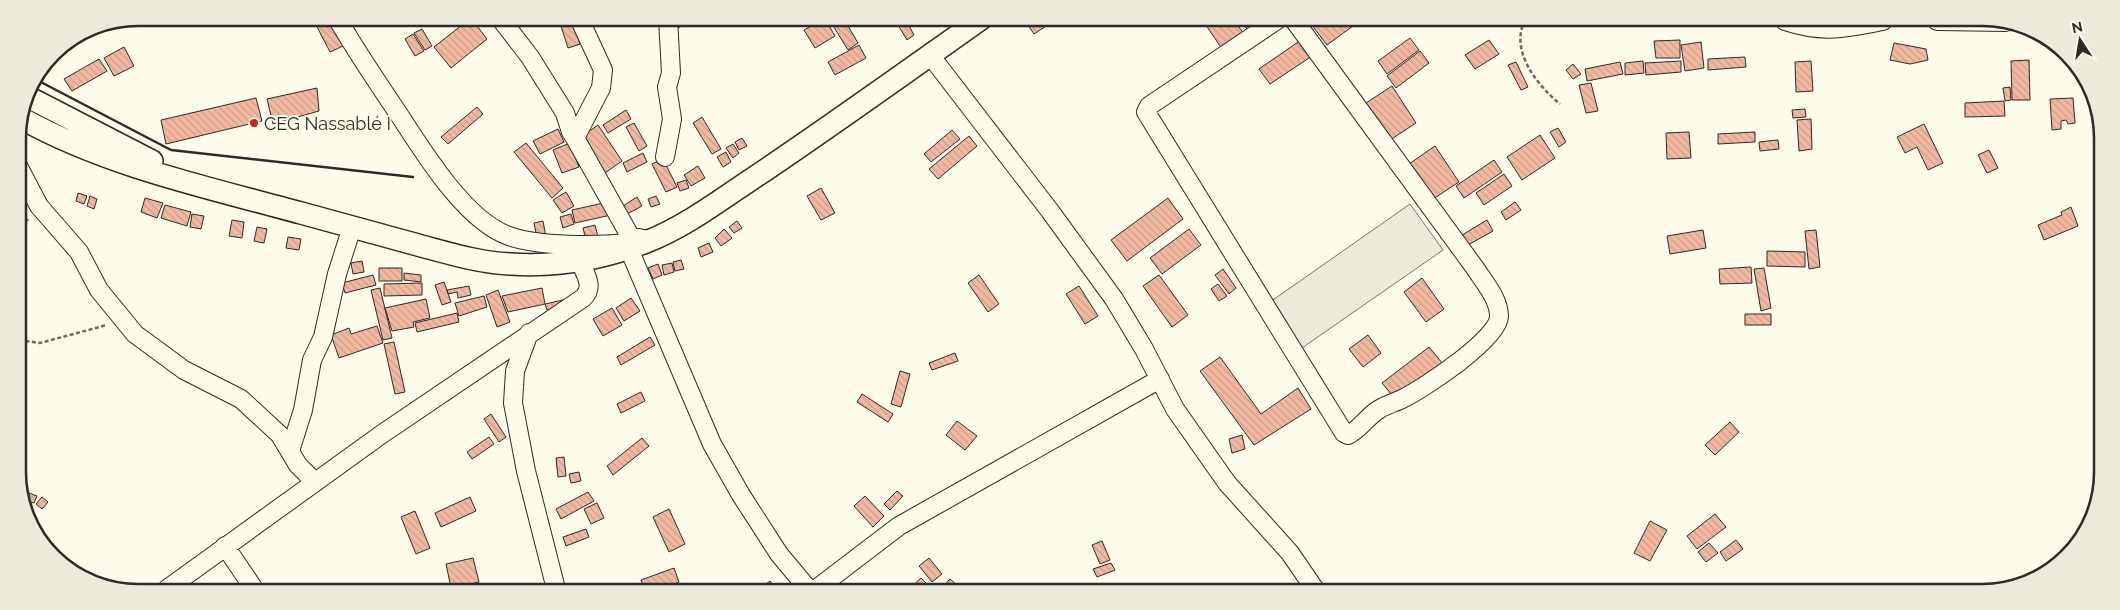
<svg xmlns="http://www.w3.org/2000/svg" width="2120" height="610" font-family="Raleway,sans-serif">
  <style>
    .pitch { fill: #ecebdb; stroke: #74746e }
    .building { fill: url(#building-back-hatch); stroke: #2b2b2b }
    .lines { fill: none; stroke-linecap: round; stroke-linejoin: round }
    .minor-casing { stroke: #2b2b2b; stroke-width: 20 }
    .major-casing { stroke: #2b2b2b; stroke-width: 24 }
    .path { stroke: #6a6964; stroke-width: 2.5; stroke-dasharray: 4 2.5; stroke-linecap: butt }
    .minor { stroke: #fdfbea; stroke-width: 18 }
    .major { stroke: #fdfbea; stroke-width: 21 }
    .wall { stroke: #2b2b2b; stroke-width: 2.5 }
    .poi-dot { fill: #c62828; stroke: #fdfbea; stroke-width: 2 }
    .labels { text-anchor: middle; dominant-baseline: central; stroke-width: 4; stroke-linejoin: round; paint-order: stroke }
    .poi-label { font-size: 18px; fill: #2b2b2b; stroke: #fdfbea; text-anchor: start }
    .rim { fill: none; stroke: #2b2b2b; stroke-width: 2.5 }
  </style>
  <defs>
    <pattern id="building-back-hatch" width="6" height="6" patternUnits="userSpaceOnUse" patternTransform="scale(1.25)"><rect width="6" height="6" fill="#f2b8a0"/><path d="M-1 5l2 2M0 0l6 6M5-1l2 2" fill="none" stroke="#d09e8a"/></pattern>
  </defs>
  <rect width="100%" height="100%" fill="#fdfbea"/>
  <!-- pitch -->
  <path class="pitch" d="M1410 204 1443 250 1299 350 1270 302Z"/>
  <!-- building -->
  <path class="building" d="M328 18 343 46 330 52 315 23Z
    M471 18 487 39 451 68 434 47Z
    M517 18H534L522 26Z
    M564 18H571L580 44 568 48 559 20Z
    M675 19H695L676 29Z
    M823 19H825L835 36 815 48 804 30Z
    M829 19H844L858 43 848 50Z
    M1024 19H1057L1034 34Z
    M906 20 914 35 907 40 898 25Z
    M1214 20H1234L1244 34 1222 49 1206 25Z
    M1241 20H1266L1249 32Z
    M1316 20H1348L1353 26 1327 45 1311 24Z
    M422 29 432 46 425 50 414 33Z
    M413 34 424 51 415 56 405 39Z
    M1410 38 1419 50 1387 74 1378 61Z
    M1301 40 1312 56 1270 84 1259 69Z
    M1489 40 1499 54 1475 69 1465 55Z
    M1680 40V58H1656L1654 41Z
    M1701 42 1704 68 1685 71 1681 45Z
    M1894 43 1926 49 1928 60 1910 64 1890 60Z
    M859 45 866 58 835 75 828 62Z
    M124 47 134 66 114 76 104 58Z
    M1420 51 1429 63 1396 88 1387 76Z
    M1745 57 1746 67 1708 70V59Z
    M99 59 107 71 72 91 64 79Z
    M2029 60 2030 100H2012L2011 61Z
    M1643 61 1644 73 1625 75V63Z
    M1681 61V72L1646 75 1645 63Z
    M1811 61 1813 91 1796 92 1795 62Z
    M1516 62 1528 87 1521 90 1508 65Z
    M1620 62 1623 74 1587 81 1585 69Z
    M1573 64 1581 74 1573 79 1566 70Z
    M1591 83 1598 111 1586 113 1579 85Z
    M1392 86 1416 123 1390 140 1366 103Z
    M2010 87 2011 100 2005 101 2003 88Z
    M317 88 319 111 273 124 267 99Z
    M256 98 262 121 166 144 161 120Z
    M2073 98 2075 123 2068 124 2066 120 2061 121V129L2052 130 2050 99Z
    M2004 101 2005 116 1965 117V103Z
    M477 107 483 114 448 144 441 137Z
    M1805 109 1806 117 1793 118 1792 110Z
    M626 110 631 119 608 133 603 125Z
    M702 117 721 149 712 154 693 123Z
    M1811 119 1812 149 1799 151 1797 120Z
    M634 123 647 146 639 151 626 127Z
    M1924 124 1943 163 1928 170 1917 147 1905 153 1897 137Z
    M598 125 622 161 605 173 581 137Z
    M1558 128 1566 142 1559 147 1550 132Z
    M558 129 564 142 540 154 533 141Z
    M952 130 960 139 931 162 924 154Z
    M1689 132 1691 158 1667 159 1666 133Z
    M1755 132V142L1718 144V134Z
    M1540 135 1555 158 1522 180 1507 157Z
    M969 136 977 146 938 179 929 169Z
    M742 138 747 146 739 150 735 142Z
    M1778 140 1779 149 1760 151 1759 142Z
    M526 143 563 188 552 198 514 152Z
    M570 143 579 167 562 173 553 150Z
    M733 144 739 153 733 158 726 148Z
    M1435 146 1459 182 1433 199 1409 164Z
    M1989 150 1998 168 1987 173 1978 155Z
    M726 152 731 162 723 167 717 157Z
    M643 153 647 162 627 172 623 163Z
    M663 159 677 187 666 192 652 164Z
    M1494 160 1502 172 1464 198 1456 186Z
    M698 166 705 178 691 186 684 175Z
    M1504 174 1512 186 1484 205 1476 193Z
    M686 180 689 188 680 191 677 183Z
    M821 188 835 213 821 220 807 196Z
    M566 192 574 206 562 213 553 200Z
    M78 193 87 196 84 204 76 201Z
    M90 196 97 199 94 209 87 206Z
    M656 196 660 204 651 207 648 199Z
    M637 197 642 206 627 214 623 206Z
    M145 198 163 203 157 218 141 212Z
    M1168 198 1183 219 1127 261 1111 240Z
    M608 202 611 215 575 223 572 210Z
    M1515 202 1521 210 1506 220 1501 212Z
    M165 205 191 212 187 226 161 218Z
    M2071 207 2078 226 2044 240 2038 225 2062 215 2061 212Z
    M192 214 204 216 201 229 190 227Z
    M571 214 574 224 563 228 560 217Z
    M232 220 244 222 242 238 229 236Z
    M1487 220 1493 231 1468 245 1462 235Z
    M543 221 546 237 537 238 534 223Z
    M737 221 742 228 734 233 729 227Z
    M595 225 598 237 586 240 583 228Z
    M257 227 267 229 264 243 254 241Z
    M724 229 732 238 721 246 715 238Z
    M1189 229 1201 245 1162 274 1150 258Z
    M1703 230 1706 248 1670 254 1667 236Z
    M1816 230 1820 267 1809 269 1805 231Z
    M288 237 301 239 299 250 286 248Z
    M709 243 713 252 701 257 698 248Z
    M1767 251 1805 252V267L1767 266Z
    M681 260 684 269 675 271 673 262Z
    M362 261 364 272 353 274 351 263Z
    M672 263 674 272 664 275 662 265Z
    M658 264 662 275 653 279 648 268Z
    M1751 267 1752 283 1720 284 1719 269Z
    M379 268H402V281H379Z
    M1764 268 1771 308 1761 311 1754 269Z
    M1223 269 1236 288 1229 294 1215 275Z
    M404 273 421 275V282L404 280Z
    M373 275 376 285 345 293 342 283Z
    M979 275 999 304 988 312 968 283Z
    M1159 275 1188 315 1172 327 1143 286Z
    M1422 278 1444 309 1426 322 1404 292Z
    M444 282 451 302 442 305 435 285Z
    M422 283V295L384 296V284Z
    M1218 284 1227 296 1219 301 1211 289Z
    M469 286 471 295 458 298 457 292 448 294 447 290Z
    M1079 286 1098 316 1085 324 1066 294Z
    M380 288 392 338 383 340 371 290Z
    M542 288 545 304 508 312 502 296Z
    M498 290 510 322 497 327 486 295Z
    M484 296 487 307 459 316 455 303Z
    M631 298 640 311 624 321 616 308Z
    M426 299 430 318 413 322 414 327 392 331 385 308Z
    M563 300 564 307 547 310 545 304Z
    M612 308 622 325 603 336 593 319Z
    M457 313 459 322 417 332 415 323Z
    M1745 314H1771V325H1745Z
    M377 326 383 343 339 358 331 335 349 328 351 334Z
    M1368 335 1381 353 1363 367 1349 349Z
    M650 337 655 345 621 365 617 357Z
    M394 342 405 392 395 394 384 344Z
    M1429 347 1443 364 1396 400 1382 383Z
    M955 353 958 361 932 370 929 363Z
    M1220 357 1261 414 1298 388 1311 409 1254 445 1200 371Z
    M900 371 910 374 901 407 891 404Z
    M641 392 645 401 621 413 617 404Z
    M862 394 893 414 888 422 857 402Z
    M491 414 506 437 499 442 484 419Z
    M957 421 977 436 965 450 946 435Z
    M1730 422 1739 432 1715 455 1705 445Z
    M1242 435 1245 449 1232 453 1229 439Z
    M489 437 494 444 472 459 467 452Z
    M642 438 649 446 613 475 607 466Z
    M564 457 566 476 558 477 556 458Z
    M579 472 581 481 571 483 569 474Z
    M897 491 903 496 890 510 884 504Z
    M588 492 594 501 561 519 556 509Z
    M29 493 37 496 34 503 26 501Z
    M865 496 884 516 873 527 854 506Z
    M42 497 48 502 42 509 36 504Z
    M470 497 476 511 441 527 435 513Z
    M597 503 604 518 591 524 584 509Z
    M669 509 685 544 669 552 653 517Z
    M415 511 430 548 416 554 401 517Z
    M1715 514 1726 527 1697 549 1687 536Z
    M1650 521 1667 530 1650 561 1634 553Z
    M586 529 589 537 566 546 563 537Z
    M1736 540 1743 549 1726 561 1720 552Z
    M1102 541 1110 560 1100 564 1092 545Z
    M1709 543 1718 553 1706 562 1698 552Z
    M473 558 479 582 451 588 446 564Z
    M929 558 942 574 932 582 919 566Z
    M1111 563 1115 570 1097 577 1093 569Z
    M674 568 679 582 659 590H645L641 580Z
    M921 578 928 585 922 590H908Z
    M950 579 963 590H940Z
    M770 581 777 590H758Z"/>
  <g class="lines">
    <defs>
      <path id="minor" d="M337 18C356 51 377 82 398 113 423 151 465 221 509 236 540 247 596 246 629 243
        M500 18 530 57 565 113 571 132 575 138
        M579 18 603 70 601 88 575 138 630 236 647 240
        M1277 20 1149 106 1146 112 1344 433 1348 435C1360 429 1367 417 1378 410 1385 405 1394 403 1402 399 1423 389 1500 338 1499 316 1499 299 1484 282 1475 268L1294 20
        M1785 21C1824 34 1845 28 1883 21
        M1937 21 2006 22
        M930 55 1050 211 1114 299 1144 349 1175 409 1227 483 1290 553 1316 591
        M665 157 672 119 667 87 671 73 668 19
        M18 166 39 206 79 252 99 290 135 334 184 370 241 399 280 435 298 465 315 482
        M629 249 712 444 741 495 779 554 809 590
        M529 333 515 371 513 403 526 471 556 589
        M290 451 303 410 312 360 323 337 337 274 352 227
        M225 546 254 589
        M167 589 382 434 583 298C595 287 585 274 580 261
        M815 590 899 526 1160 379"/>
      <path id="major" d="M26 96 152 161
        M21 118C107 166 206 187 301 213 340 224 379 234 418 245 448 253 480 263 511 264 557 267 603 259 646 242 685 227 720 200 755 177 831 126 906 72 981 19"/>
    </defs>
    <!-- minor casing -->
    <use href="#minor" class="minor-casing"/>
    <!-- major casing -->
    <use href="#major" class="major-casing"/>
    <!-- path -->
    <path class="path" d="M1525 20C1509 51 1538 86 1560 104
      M1582 21H1590
      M18 230 23 226 28 219
      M19 340 40 343 107 325"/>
    <!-- minor -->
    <use href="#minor" class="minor"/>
    <!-- major -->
    <use href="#major" class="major"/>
    <!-- wall -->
    <path class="wall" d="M35 79 171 150 413 177"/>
  </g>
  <!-- markers -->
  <circle class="poi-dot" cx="254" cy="123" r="5"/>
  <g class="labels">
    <!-- poi labels -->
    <g class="poi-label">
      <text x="264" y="123">CEG Nassablé I</text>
    </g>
  </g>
  <!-- crop -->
  <path d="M0 0H2120V610H0ZM138 26H1982A112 112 0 0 1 2094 138V472A112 112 0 0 1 1982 584H138A112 112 0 0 1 26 472V138A112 112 0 0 1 138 26Z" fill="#eceadb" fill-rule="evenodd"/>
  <path class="rim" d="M138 26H1982A112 112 0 0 1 2094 138V472A112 112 0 0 1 1982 584H138A112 112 0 0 1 26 472V138A112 112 0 0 1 138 26Z"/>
  <!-- north arrow -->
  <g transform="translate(2080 40) rotate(348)" stroke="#fdfbea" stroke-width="4" paint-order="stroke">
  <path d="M0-4L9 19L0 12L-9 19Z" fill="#2b2b2b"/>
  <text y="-8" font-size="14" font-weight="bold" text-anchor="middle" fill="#2b2b2b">N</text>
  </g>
</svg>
